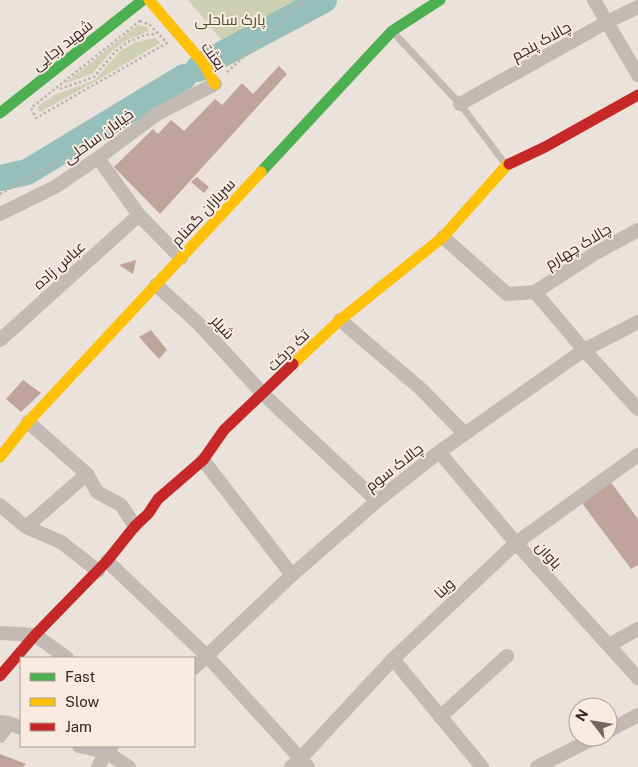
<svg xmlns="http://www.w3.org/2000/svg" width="638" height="767" font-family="'Public Sans',Cairo,sans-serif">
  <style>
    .green { fill: #ced0b4 }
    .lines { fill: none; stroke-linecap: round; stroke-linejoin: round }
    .river { stroke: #96bfbb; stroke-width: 26 }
    .building { fill: #c0a39b }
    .path { stroke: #bcb2ad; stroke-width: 2.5; stroke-dasharray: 2.5 2.5; stroke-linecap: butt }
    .lane { stroke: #c3bab5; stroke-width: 7 }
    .street { stroke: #c3bab5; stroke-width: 14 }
    .fast { stroke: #4caf50; stroke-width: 11 }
    .slow { stroke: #ffc107; stroke-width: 11 }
    .jam { stroke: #c62828; stroke-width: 11 }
    .labels { text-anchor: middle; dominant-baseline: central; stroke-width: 4; stroke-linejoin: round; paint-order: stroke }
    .park-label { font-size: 15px; fill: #475326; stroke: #faebe0 }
    .street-label { font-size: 15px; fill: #332724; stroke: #faebe0 }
  </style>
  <rect width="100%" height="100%" fill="#ebe2db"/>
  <!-- green -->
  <path class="green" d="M188 0H307L225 44Z
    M139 25 147 27 149 31 127 40 120 45 111 52 92 74 64 84 134 28Z
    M156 38 160 43 96 81 40 112 37 107 54 95 95 80 119 52 134 43 149 39Z"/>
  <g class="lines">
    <!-- river -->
    <path class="river" d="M198 69 204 64 324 0
      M0 178 27 172 184 77"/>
  </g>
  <!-- building -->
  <path class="building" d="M279 66 287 74 160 214 114 167 153 129 158 134 171 120 184 131 215 99 222 105 242 83 253 94Z
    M197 177 209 187 204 193 191 182Z
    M136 260 133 274 119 265Z
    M151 330 167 350 159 359 139 337Z
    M23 380 41 393 21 412 6 399Z
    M610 481 638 519V565L631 569 582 503Z
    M0 754 26 764 23 767H0Z"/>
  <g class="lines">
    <!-- path -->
    <path class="path" d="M140 21 150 25 167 43 36 118 31 108Z
      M227 72 306 0
      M60 89 94 77 115 52 128 42 144 35 156 34
      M0 194 97 140"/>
    <!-- lane -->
    <path class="lane" d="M393 32 460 104 506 165"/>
    <!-- street -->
    <path class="street" d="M594 0 638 75
      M460 104 607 22 638 7
      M98 158 139 215 181 258
      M0 214 55 187 98 158 157 114 215 84
      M443 237 507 294 535 292 584 350 638 409
      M156 285 198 323 263 394 377 501
      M535 292 594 254 638 230
      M340 320 421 389 464 433
      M0 340 139 215
      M28 422 87 474 97 492 121 505 135 526
      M439 452 516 543 638 678
      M203 460 292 575
      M0 505 26 527 61 542 98 571
      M26 527 87 474
      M107 561 207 656 308 767
      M0 633 35 635 67 658
      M609 645 638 629
      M393 659 482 767
      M194 668 292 575 377 501 439 452 584 350 638 322
      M440 717 507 656
      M0 722 9 723 21 728
      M608 731 638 715
      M0 736 9 723
      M79 746 106 752 129 767
      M98 767 106 752 112 746
      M291 767 300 759 393 659 516 543 638 455
      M537 767 596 737"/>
    <!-- fast -->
    <path class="fast" d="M0 113 143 0
      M261 172 392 31 440 0"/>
    <!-- slow -->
    <path class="slow" d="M149 0 204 64 215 84
      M293 364 340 320 443 237 507 165 509 164
      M0 457 28 422 261 172"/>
    <!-- jam -->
    <path class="jam" d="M509 164 545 147 638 95
      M0 676 35 635 107 561 135 526 148 514 158 499 203 460 224 430 293 364"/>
  </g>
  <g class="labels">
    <!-- park labels -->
    <g class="park-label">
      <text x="230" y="19">پارک ساحلی</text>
    </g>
    <!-- street labels -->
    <g class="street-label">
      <text transform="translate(541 41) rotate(-29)">چالاک پنجم</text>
      <text transform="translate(62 45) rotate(-38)">شهید رجایی</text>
      <text transform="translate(214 56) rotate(55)">بعثت</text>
      <text transform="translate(98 136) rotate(-36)">خیابان ساحلی</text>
      <text transform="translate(203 212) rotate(-47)">سربازان گمنام</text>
      <text transform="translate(578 246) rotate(-31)">چالاک چهارم</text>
      <text transform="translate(59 265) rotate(-42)">عباس زاده</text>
      <text transform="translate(223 327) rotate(47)">شیلر</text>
      <text transform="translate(288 350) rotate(-44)">تک درخت</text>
      <text transform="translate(394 467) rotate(-38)">چالاک سوم</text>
      <text transform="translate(549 555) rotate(48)">باوان</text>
      <text transform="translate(444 588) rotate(-44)">وینا</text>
    </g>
  </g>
  <!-- legend -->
  <rect x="20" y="657" width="175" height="90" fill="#faebe0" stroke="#aa9d95"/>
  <rect x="30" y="673" width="25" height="8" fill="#4caf50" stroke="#aa9d95"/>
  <text x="65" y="682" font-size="15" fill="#332724">Fast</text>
  <rect x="30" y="698" width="25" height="8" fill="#ffc107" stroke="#aa9d95"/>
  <text x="65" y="707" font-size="15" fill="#332724">Slow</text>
  <rect x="30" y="723" width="25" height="8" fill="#c62828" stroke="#aa9d95"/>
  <text x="65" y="732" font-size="15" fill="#332724">Jam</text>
  <!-- north arrow -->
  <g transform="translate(593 722) rotate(301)"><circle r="24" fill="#faebe0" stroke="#aa9d95"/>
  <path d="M0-4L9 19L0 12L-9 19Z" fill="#736864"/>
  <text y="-8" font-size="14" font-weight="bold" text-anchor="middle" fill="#332724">N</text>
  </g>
</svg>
